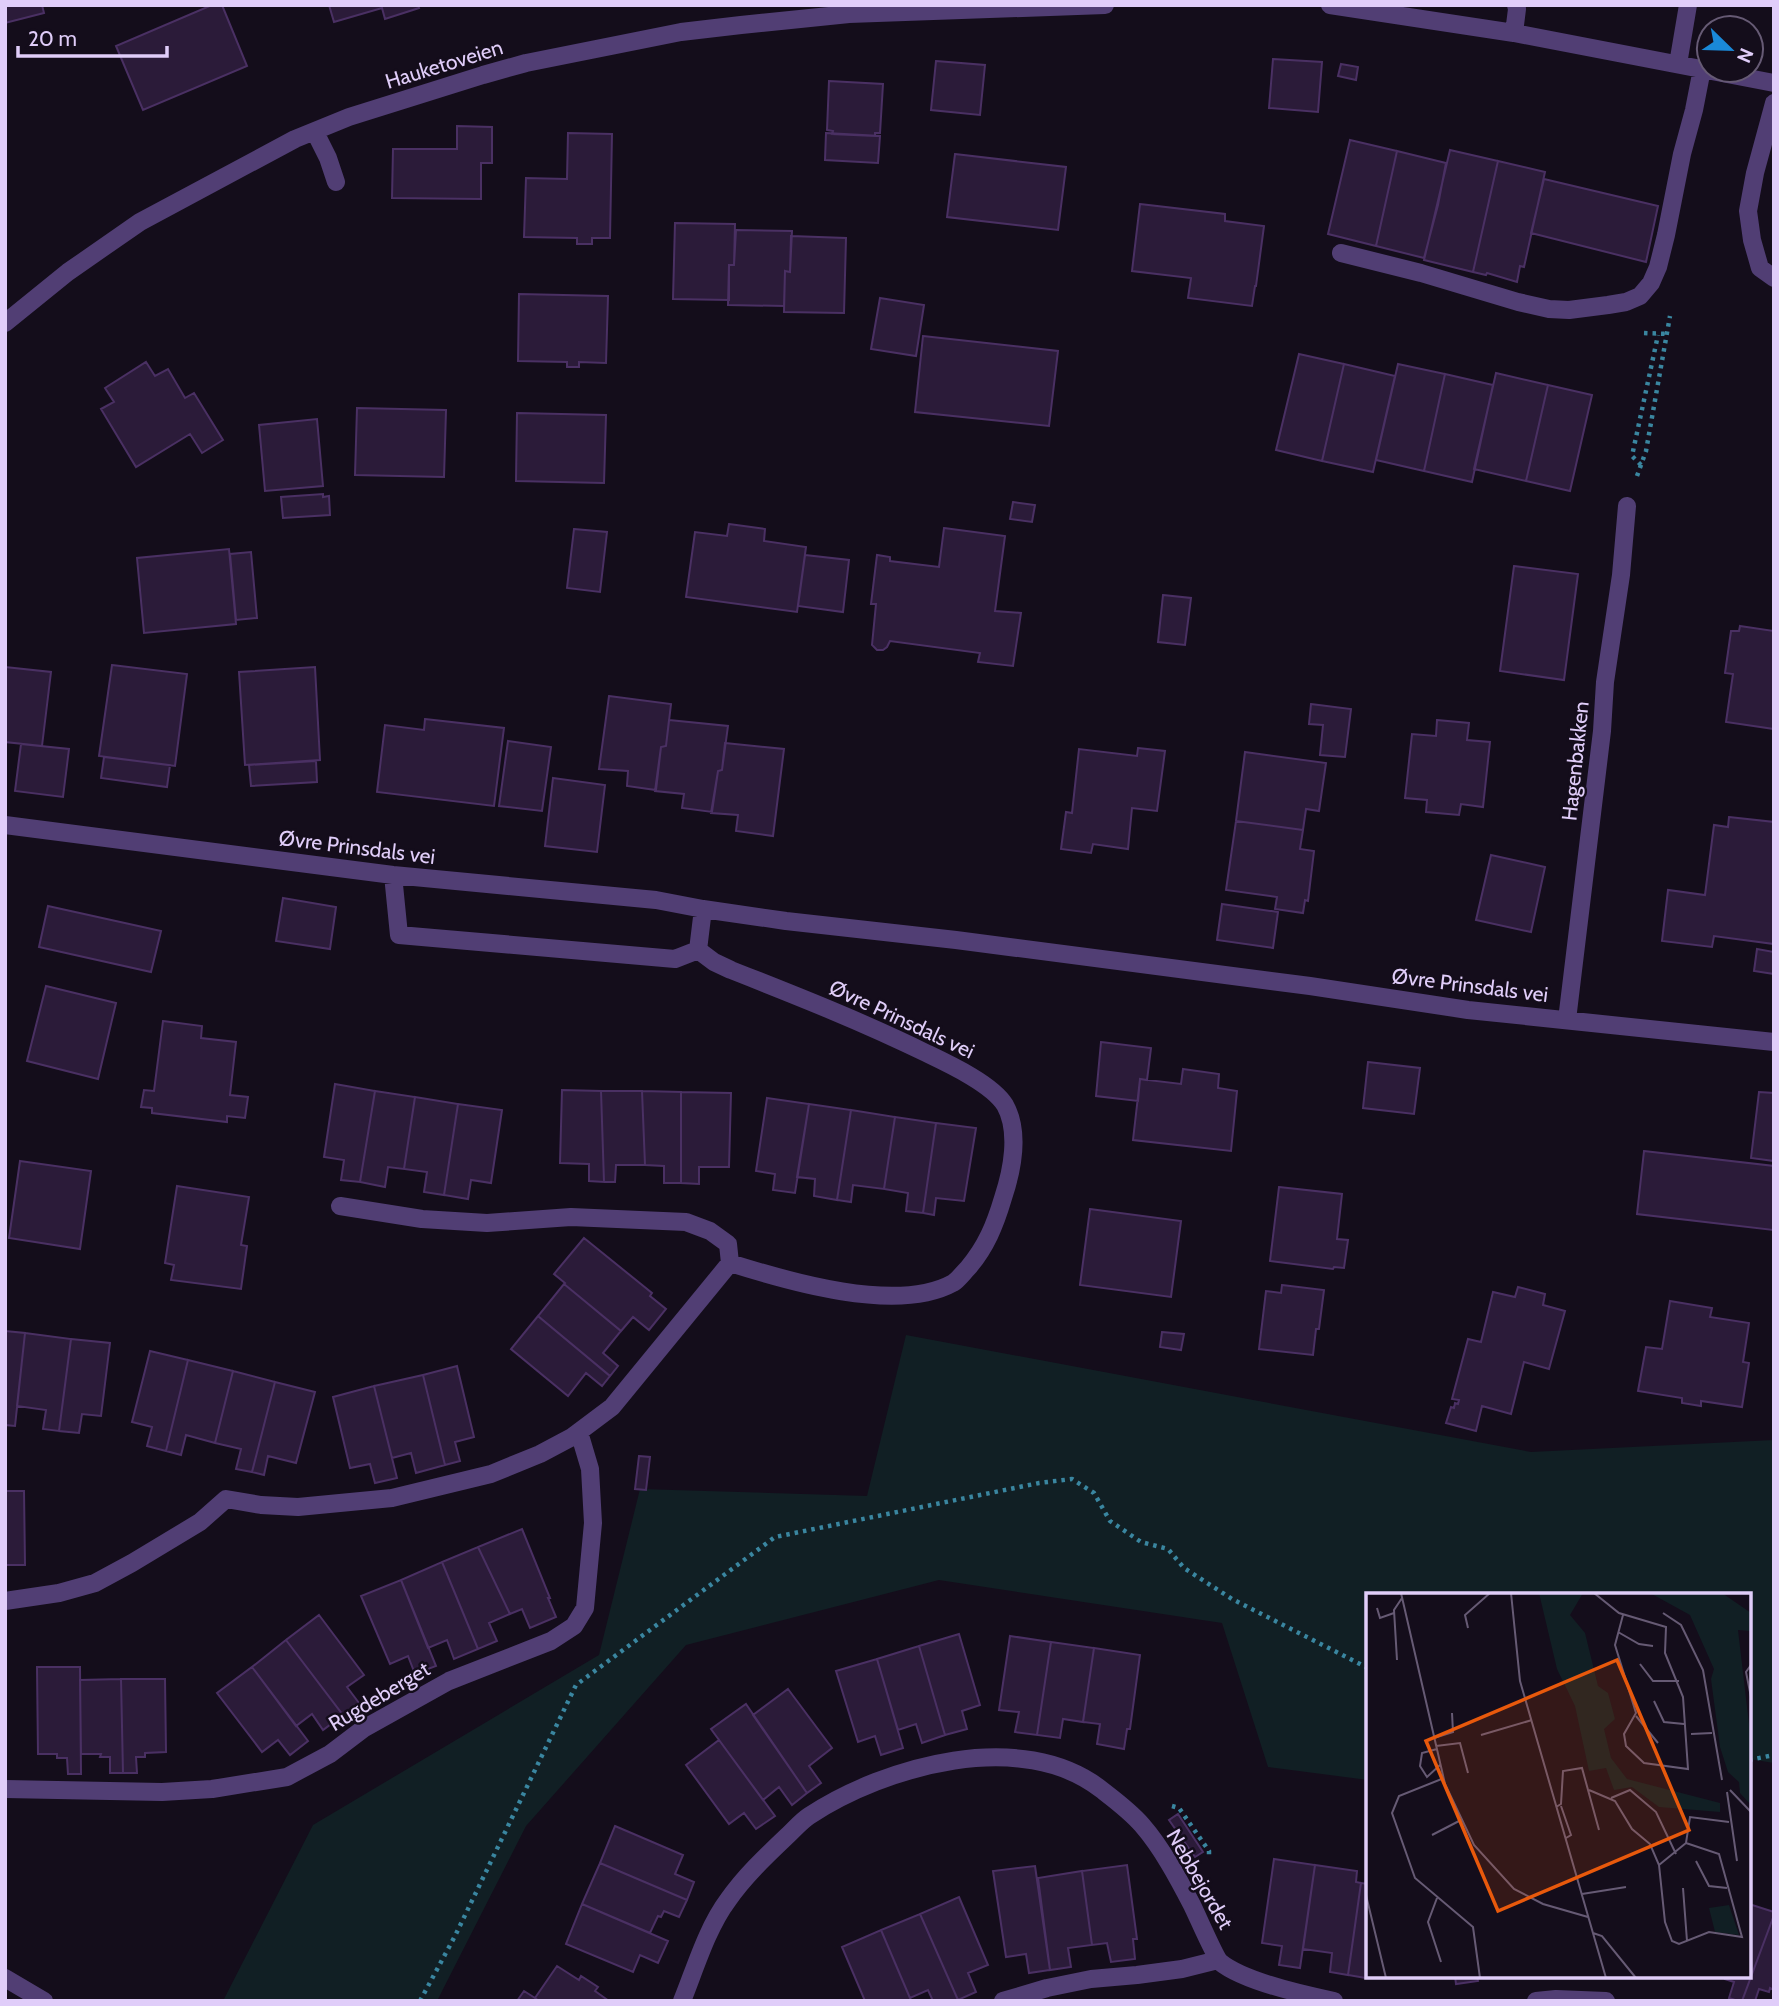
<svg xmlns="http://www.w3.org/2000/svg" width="1779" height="2006" font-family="Cabin,sans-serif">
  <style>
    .green { fill: #111f24 }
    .building { fill: #2b1b39; stroke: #4a3063; stroke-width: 2 }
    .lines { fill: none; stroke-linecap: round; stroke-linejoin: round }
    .path { stroke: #3a86a0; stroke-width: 4.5; stroke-dasharray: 3.5 5; stroke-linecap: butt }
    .minor { stroke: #513e74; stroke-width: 18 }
    .labels { text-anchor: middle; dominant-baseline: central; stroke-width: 5; stroke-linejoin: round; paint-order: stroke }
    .street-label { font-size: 21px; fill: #e0cdf9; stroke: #140d1b }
    .inset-road { fill: none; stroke: #665a74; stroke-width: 2 }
    .view { fill: #e8590c; fill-opacity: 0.15; stroke: #e8590c; stroke-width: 3.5 }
    .inset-edge { fill: none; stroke: #e0cdf9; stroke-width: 3.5 }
  </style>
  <rect width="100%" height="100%" fill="#140d1b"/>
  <!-- green -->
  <path class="green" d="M906 1335 1531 1452 1774 1440V1763L1749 1759V1595H1368V1780L1268 1767 1222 1623 939 1580 686 1645 526 1826 437 2001H223L313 1825 599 1655 640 1489 867 1496Z"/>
  <!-- building -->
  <path class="building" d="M5 5H42L44 13 5 23Z
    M212 5H222L247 66 143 110 116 46Z
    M329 5H418L419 8 385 19 382 8 334 22Z
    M1273 59 1322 62 1318 112 1269 108Z
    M936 61 985 65 980 115 931 110Z
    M1341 64 1358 67 1356 80 1338 76Z
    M829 81 883 84 880 133H875V136L832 134 833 131 827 130Z
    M457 126 492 127V163H481V199L392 198 393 149H457Z
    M568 133 612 134 610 238H592V244H577V238L524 237 526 178 567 179Z
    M826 133 880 136 878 163 825 160Z
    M1350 140 1397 151 1376 246 1328 234Z
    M1450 150 1498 161 1473 272 1424 260Z
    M1397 151 1446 163 1438 205 1424 258 1376 246Z
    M955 154 1066 167 1058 230 947 217Z
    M1498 161 1545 172 1524 267 1520 266 1517 282 1487 273 1486 275 1473 272Z
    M1544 179 1658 206 1646 262 1531 233Z
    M1140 204 1225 214V221L1264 226 1256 286H1255L1252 306 1188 298 1191 278 1132 271Z
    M675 223 735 224 734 265H729V300L673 299Z
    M736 230 792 231 790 272 785 271 784 306 728 305 729 265H734Z
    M791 236 846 238 844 313 784 312 785 271 790 272Z
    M519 294 608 296 606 363 579 362V367H567V362L518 361Z
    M880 298 924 305 916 356 871 349Z
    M923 336 1058 351 1049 426 915 412Z
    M1299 354 1344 364 1322 461 1276 450Z
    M146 362 155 376 168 369 185 398 194 393 223 440 202 453 190 434 136 467 101 409 114 402 105 388Z
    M1344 364 1395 376 1373 472 1322 461Z
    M1398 364 1445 374 1424 471 1376 460Z
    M1496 373 1548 385 1526 481 1474 469Z
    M1445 374 1493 385 1472 482 1424 471Z
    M1548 385 1592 395 1570 491 1526 481Z
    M357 408 446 410 444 477 355 475Z
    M517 413 606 415 604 483 516 481Z
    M317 419 323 486 265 491 259 425Z
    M323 494V497L329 496 330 515 283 518 281 497Z
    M1013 502 1035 505 1032 522 1010 519Z
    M729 524 765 529 764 541 806 547 797 612 686 597 695 532 727 536Z
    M944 528 1005 536 995 611 1021 613 1013 666 978 662 980 653 890 641 887 647 883 650H877L872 645 876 604H871L877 555 890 557V561L939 567Z
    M574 529 607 532 600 592 567 588Z
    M229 549 236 624 144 633 137 558Z
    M251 552 257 618 236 620 230 554Z
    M805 555 849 560 843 612 798 606Z
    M1514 566 1578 574 1564 680 1500 671Z
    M1163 595 1191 598 1185 645 1158 642Z
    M1740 626 1774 631V729L1726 722 1733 674 1725 673 1731 631H1739Z
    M112 665 187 674 175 766 99 756Z
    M5 667 51 672 42 746 5 742Z
    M315 667 320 760 245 765 239 672Z
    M609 696 671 704 666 746 661 747 656 790 627 786 628 771 599 769Z
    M1311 704 1351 709 1345 757 1320 755 1323 725 1309 724Z
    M425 719 504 728 494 806 377 792 385 725 424 730Z
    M669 720 728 726 722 770 718 771 712 812 682 808 684 794 655 791 661 747 666 746Z
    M1437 720 1469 723 1467 740 1490 742 1483 807 1461 804 1459 815 1426 812 1427 800 1405 798 1412 734 1436 736Z
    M508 741 551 747 542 811 499 806Z
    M725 743 784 749 773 836 736 831 738 815 711 813 718 771 722 770Z
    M21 744 69 749 63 797 15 791Z
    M1138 748 1165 751 1157 811 1132 808 1128 849 1093 844 1091 853 1061 849 1066 812 1072 813 1079 749 1137 756Z
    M1245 752 1326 763 1319 811 1306 809 1303 830 1236 821Z
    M104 757 170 765 167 787 101 778Z
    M316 761 317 782 251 786 249 765Z
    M553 778 605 785 597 852 545 846Z
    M1729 817 1774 822V944L1714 936 1712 947 1662 941 1668 890 1705 895 1714 825 1728 827Z
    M1236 821 1303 830 1300 849 1314 851 1308 901 1305 900 1303 913 1275 909 1277 897 1226 890Z
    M1491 855 1545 867 1531 932 1476 920Z
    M283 898 336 907 330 949 276 941Z
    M1222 904 1278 912 1273 948 1217 940Z
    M48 906 161 931 151 972 39 947Z
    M1757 949 1774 952V974L1754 971Z
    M46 986 116 1003 98 1079 27 1061Z
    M163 1021 202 1026 201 1038 236 1042 230 1095 248 1097 245 1118 227 1116V1122L152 1113V1108L141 1107 144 1090 154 1091Z
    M1101 1042 1151 1048 1147 1080 1140 1079 1138 1101 1096 1096Z
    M1368 1062 1420 1068 1414 1114 1363 1108Z
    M1183 1069 1219 1074 1218 1088 1237 1091 1231 1151 1133 1140 1140 1079 1181 1084Z
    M335 1084 375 1091 360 1182 341 1180 344 1160 324 1157Z
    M562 1090 601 1091 604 1182 589 1181V1164L560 1163Z
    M375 1091 415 1097 404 1169 388 1167 385 1187 360 1182Z
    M601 1091H642L645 1165H616L615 1182H604Z
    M642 1091 681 1092V1183H664V1166L645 1165Z
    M681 1092 731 1093 729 1167H699V1184L681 1183Z
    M1759 1092 1774 1093V1161L1751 1158Z
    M415 1097 458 1104 444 1195 424 1192 427 1172 404 1169Z
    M767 1098 809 1104 795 1193 773 1190 775 1174 756 1171Z
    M458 1104 502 1110 491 1183 471 1180 468 1199 444 1195Z
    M809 1104 851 1110 837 1200 814 1196 815 1179 797 1177Z
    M851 1110 895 1117 884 1189 853 1185 851 1202 837 1200Z
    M895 1117 936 1123 923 1213 906 1211 908 1193 884 1189Z
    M936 1123 976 1128 964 1201 936 1198 934 1215 923 1213Z
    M1644 1151 1774 1166 1773 1230 1637 1214Z
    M20 1161 91 1171 80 1249 9 1238Z
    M177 1186 249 1197 241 1245 247 1246 241 1289 171 1280 174 1265 165 1263Z
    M1279 1187 1342 1194 1337 1239 1348 1240 1344 1268 1334 1267 1333 1269 1270 1261Z
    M1090 1209 1181 1221 1171 1297 1080 1285Z
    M584 1238 652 1293 650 1296 666 1309 649 1330 633 1317 621 1331 564 1284 565 1283 554 1274Z
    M564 1284 621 1331 603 1353 618 1366 610 1376 538 1316Z
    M1282 1285 1324 1290 1319 1329H1316L1313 1355 1259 1349 1266 1291 1281 1293Z
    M1518 1287 1545 1294 1543 1305 1565 1311 1549 1369 1524 1362 1511 1414 1482 1406 1476 1431 1446 1423 1451 1407 1454 1408 1455 1403 1458 1404 1459 1400 1452 1399 1468 1339 1481 1342 1493 1292 1515 1297Z
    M1670 1301 1712 1308 1710 1317 1749 1323 1743 1362 1749 1363 1742 1407 1701 1401V1406L1682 1403V1398L1638 1391 1646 1347 1662 1349Z
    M538 1316 610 1376 602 1386 586 1373 568 1396 511 1349Z
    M5 1331 25 1333 15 1426 5 1425Z
    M1162 1332 1184 1334 1181 1350 1160 1347Z
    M25 1333 71 1339 59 1431 43 1429 46 1410 17 1406Z
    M71 1339 110 1343 101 1416 82 1414 79 1433 59 1431Z
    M150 1351 188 1360 166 1451 147 1446 152 1427 132 1422Z
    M188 1360 233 1371 215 1443 186 1435 181 1455 166 1451Z
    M457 1366 474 1437 455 1442 460 1461 445 1465 423 1375Z
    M233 1371 275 1382 252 1472 236 1469 241 1449 215 1443Z
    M423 1375 445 1465 416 1473 411 1453 392 1458 374 1386Z
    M275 1382 315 1392 296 1463 268 1456 264 1475 252 1472Z
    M374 1386 397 1478 375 1483 370 1464 350 1468 333 1397Z
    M639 1456 650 1457 646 1490 635 1489Z
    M5 1491H24L25 1565H5Z
    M522 1529 550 1598H548L556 1617 530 1628 522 1609 510 1614 478 1547Z
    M478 1547 510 1614 489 1623 497 1641 478 1649 442 1562Z
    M442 1562 478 1649 454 1659 447 1640 428 1648 401 1580Z
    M401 1580 436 1666 415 1674 408 1656 390 1664 361 1596Z
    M319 1615 364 1675 347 1687 359 1703 343 1715 286 1640Z
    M959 1634 980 1705 962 1711 967 1729 945 1735 919 1646Z
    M1010 1636 1051 1642 1037 1735 1015 1732 1019 1712 999 1710Z
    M286 1640 343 1715 323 1730 312 1714 296 1726 252 1667Z
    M1051 1642 1094 1648 1083 1722 1063 1719 1060 1738 1037 1735Z
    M919 1646 945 1735 922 1743 916 1724 898 1730 877 1659Z
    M1094 1648 1140 1655 1130 1729H1127L1124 1749 1097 1744 1100 1724 1083 1722Z
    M877 1659 903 1748 881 1755 875 1736 858 1742 836 1671Z
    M37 1667H80L81 1774H68L67 1758H57V1754H38Z
    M252 1667 308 1741 290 1755 278 1740 262 1752 217 1693Z
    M121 1679 123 1773H110V1757H100L101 1754H81L80 1680Z
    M121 1679H165L166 1752 145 1753V1757H136L137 1773H123Z
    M788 1689 832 1748 809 1766 821 1783 807 1793 753 1715Z
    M746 1704 807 1793 792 1805 779 1787 763 1800 711 1729Z
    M719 1740 775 1816 756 1829 744 1813 729 1824 686 1765Z
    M1178 1814 1203 1852 1195 1857 1169 1820Z
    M615 1826 683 1855 675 1874 694 1882 687 1900 600 1863Z
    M1274 1859 1315 1865 1300 1968 1279 1965 1282 1946 1262 1943Z
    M600 1863 687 1900 679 1917 664 1911 661 1917 658 1916 650 1933 582 1904Z
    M1127 1865 1137 1939H1133L1135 1959 1111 1962 1107 1943 1092 1945 1082 1871Z
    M1315 1865 1357 1871 1356 1882 1361 1883 1348 1975 1330 1972 1332 1953 1303 1949Z
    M1035 1866 1050 1970 1029 1973 1026 1954 1006 1957 993 1871Z
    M1082 1871 1092 1945 1068 1948 1071 1967 1050 1970 1038 1878Z
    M1361 1883 1368 1884V1966L1366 1978 1348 1975Z
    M959 1897 988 1965 968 1973 976 1992 958 2000 920 1914Z
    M582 1904 668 1941 658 1963 640 1955 633 1972 566 1944Z
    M1749 1904 1774 1912V1915L1742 2001H1738L1729 1998 1734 1982 1725 1979 1726 1976H1749Z
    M920 1914 958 2000 956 2001H933L928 1990 910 1998 881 1930Z
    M1774 1915V1990L1770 1988 1769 1992 1759 1989 1755 2001H1742Z
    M881 1930 910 1998 911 2001H865L842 1947Z
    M557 1966 579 1980 581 1976 598 1987 595 1991 609 2001H539L535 1998Z
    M1455 1976H1477L1478 1981 1456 1984Z
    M524 1991 535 1998 539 2001H517Z"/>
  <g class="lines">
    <!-- path -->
    <path class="path" d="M1644 333 1668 334
      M1641 465 1632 456 1658 335
      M1637 476 1646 451 1670 316
      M1749 1760 1774 1755
      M1172 1806 1179 1808 1209 1851V1859
      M420 2001 455 1936 576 1685 775 1537 1039 1483 1072 1479 1094 1493 1110 1521 1141 1542 1168 1549 1184 1568 1232 1599 1368 1668"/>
    <!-- minor -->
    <path class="minor" d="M1330 5 1514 33 1774 83
      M1514 33 1517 9 1516 5
      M1678 64 1688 5
      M1774 103 1755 173 1748 211 1752 240 1760 268 1774 278
      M315 132 328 158 336 182
      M1341 253 1421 273 1518 302 1549 309 1569 310 1608 305 1626 302 1640 296 1651 283 1658 267 1666 235 1682 154 1694 110 1702 69
      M5 323 68 272 140 222 295 139 349 117 483 75 526 63 681 32 741 25 849 14 1105 5
      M5 825 393 875 656 900 703 909 786 921 956 940 1310 986 1468 1010 1774 1042
      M393 875 399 935 675 959 698 950
      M1567 1020 1602 731 1605 682 1621 575 1627 506
      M340 1206 422 1219 487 1223 571 1217 686 1222 710 1231 728 1244 730 1263C787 1281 897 1314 953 1283 958 1280 963 1273 968 1268 986 1247 995 1225 1003 1198 1012 1171 1020 1132 1005 1105 992 1084 949 1064 926 1053 863 1022 797 996 731 970L714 962 698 950 703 909
      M5 1601 59 1593 95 1583 132 1563 200 1522 226 1499 261 1505 298 1507 392 1498 491 1474 540 1454 572 1437 612 1407 730 1263
      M5 1789 162 1792 212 1789 287 1777 330 1754 363 1729 449 1681 551 1641 574 1626 585 1608 593 1523 590 1469 579 1432
      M5 1978 44 2001
      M682 2001C695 1969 707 1928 728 1900 744 1877 765 1857 785 1838 793 1831 800 1822 809 1816 885 1766 1022 1727 1102 1790 1115 1800 1131 1812 1142 1825 1162 1848 1178 1878 1192 1905 1197 1915 1215 1957 1220 1962 1243 1981 1305 1995 1334 2001
      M1003 2001 1047 1988 1091 1979 1137 1975 1182 1969 1218 1960
      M1536 2001 1556 1999 1606 2001"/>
  </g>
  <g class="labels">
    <!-- street labels -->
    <g class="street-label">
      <text transform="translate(444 64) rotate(-17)">Hauketoveien</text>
      <text transform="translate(1575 761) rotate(-84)">Hagenbakken</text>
      <text transform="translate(357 847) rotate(7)">Øvre Prinsdals vei</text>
      <text transform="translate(1470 985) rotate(7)">Øvre Prinsdals vei</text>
      <text transform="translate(902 1019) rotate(25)">Øvre Prinsdals vei</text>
      <text transform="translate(379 1696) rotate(-31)">Rugdeberget</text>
      <text transform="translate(1200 1879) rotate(60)">Nebbejordet</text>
    </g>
  </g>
  <!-- overview -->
  <g transform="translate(1366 1593)">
    <rect width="385" height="385" fill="#140d1b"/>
    <path d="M173 0H217L204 22 219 40 232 93 242 100 249 126 238 136 245 165 261 186 354 210V219L293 214 266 194 248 197 240 175 223 178 209 113 191 76ZM284 0H356L385 20V38L372 37 385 148V212L374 200 373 189 362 179 354 154 345 86 348 76 324 22ZM363 312 373 342 349 339 343 315Z" fill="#111f24"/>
    <path class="inset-road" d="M35 0 79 191 108 252 148 296 177 311 222 324M145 0 154 88 240 385M228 0 253 20 300 34 299 60 317 104 322 176 278 170 260 153 258 141 270 120 249 52 257 22M11 15 14 25 28 20M297 20 315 32 337 77 356 187M102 35 99 22 124 0M252 39 273 51 287 53M31 67 28 17 36 5M274 71 287 88H313M385 72 380 79 385 104M288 108 298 129 318 131M270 123 292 150M325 141 346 140M115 142 166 127M68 145 87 139 86 120M70 153 94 150 102 180M71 156 56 160 54 173 61 184 74 172M78 185 33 203 26 220 49 285 107 334 114 385M223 197 249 208 266 236 284 251 293 272 299 329 306 348 313 351 343 339 376 344 353 261 320 250M364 197 385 219M361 199 371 268M245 205 264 197 290 219 310 261M195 213 205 242 200 245M190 214 195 211 197 178 216 175 233 237M66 242 95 227M330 268 343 293 361 295M293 272 320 250 324 224 363 229M317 295 321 348M216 301 260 294M0 302 20 385M71 305 62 329 75 369M227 340 236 343 270 385"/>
    <path class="view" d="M251 67 323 237 132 318 60 148Z"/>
    <rect width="385" height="385" class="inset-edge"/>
  </g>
  <!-- border -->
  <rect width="1779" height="2006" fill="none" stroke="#e0cdf9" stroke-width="14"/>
  <!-- north arrow -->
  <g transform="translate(1730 49) rotate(113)"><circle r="33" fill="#140d1b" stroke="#665a74" stroke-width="2"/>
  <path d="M0-5L12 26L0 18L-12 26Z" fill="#1a89d8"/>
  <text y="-10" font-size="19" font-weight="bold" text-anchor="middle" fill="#e0cdf9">N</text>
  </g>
  <!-- scale -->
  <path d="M18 46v10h149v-10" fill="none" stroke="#e0cdf9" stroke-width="3.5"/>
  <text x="28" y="46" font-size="21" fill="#e0cdf9" stroke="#140d1b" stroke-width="5" paint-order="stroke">20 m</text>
</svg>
